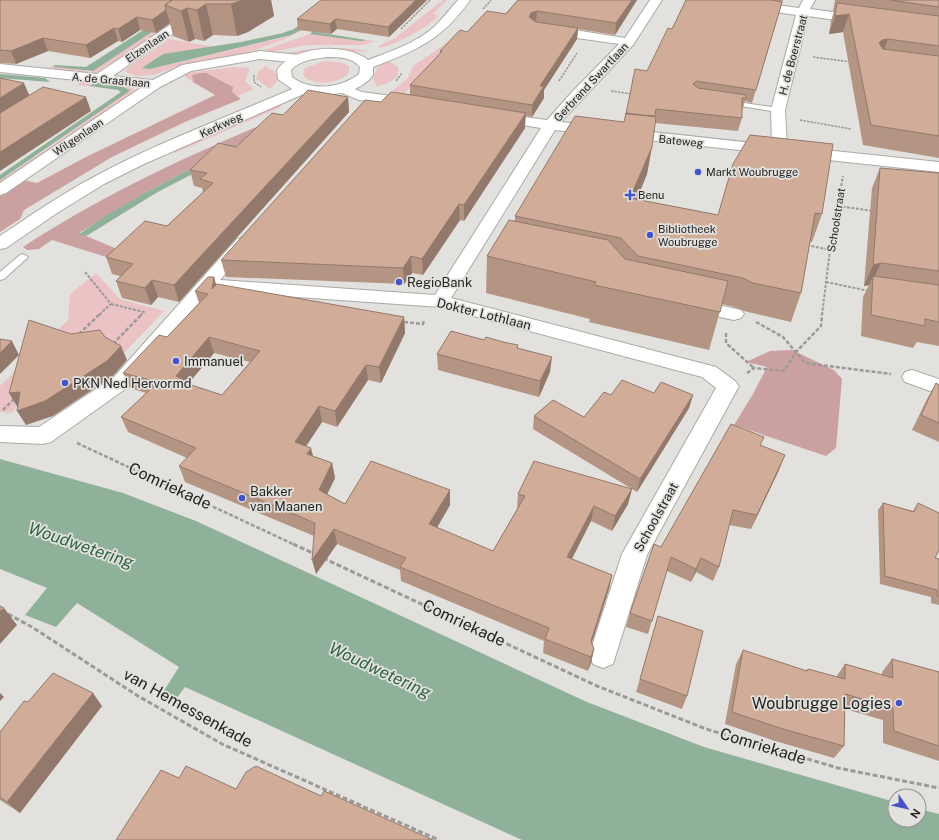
<svg xmlns="http://www.w3.org/2000/svg" width="939" height="840" font-family="'Public Sans',sans-serif">
  <style>
    .green { fill: #ebc3c4 }
    .forest { fill: #cba0a1 }
    .water { fill: #8fb199 }
    .lines { fill: none; stroke-linecap: round; stroke-linejoin: round }
    .lane-casing { stroke: #aba9a5; stroke-width: 2 }
    .street-casing { stroke: #aba9a5; stroke-width: 2 }
    .secondary-casing { stroke: #aba9a5; stroke-width: 2 }
    .path-far3 { stroke: #9c9a98; stroke-width: 1.5; stroke-dasharray: 2.5 1; stroke-linecap: butt }
    .path-far2 { stroke: #9c9a98; stroke-width: 2; stroke-dasharray: 3 1.5; stroke-linecap: butt }
    .path-far1 { stroke: #9c9a98; stroke-width: 2.5; stroke-dasharray: 4 2; stroke-linecap: butt }
    .path { stroke: #9c9a98; stroke-width: 3; stroke-dasharray: 5 2.5; stroke-linecap: butt }
    .lane { fill: #fff; fill-rule: evenodd }
    .street { fill: #fff; fill-rule: evenodd }
    .secondary { fill: #fff; fill-rule: evenodd }
    .wall { fill: #b49584; fill-rule: evenodd }
    .shaded-wall { fill: #92796b }
    .building { fill: #d1ad99; stroke: #92796b; fill-rule: evenodd }
    .poi-dot { fill: #4553c7; stroke: #e3e1dd; stroke-width: 1.5 }
    .labels { text-anchor: middle; dominant-baseline: central; stroke-width: 3.5; stroke-linejoin: round; paint-order: stroke }
    .far-street-label { font-size: 11px; fill: #252423; stroke: #e3e1dd }
    .far-poi-label { font-size: 11px; fill: #252423; stroke: #e3e1dd; text-anchor: start }
    .poi-label { font-size: 13px; fill: #252423; stroke: #e3e1dd; text-anchor: start }
    .street-label { font-size: 13px; fill: #252423; stroke: #e3e1dd }
    .near-street-label { font-size: 16px; fill: #252423; stroke: #e3e1dd }
    .near-poi-label { font-size: 16px; fill: #252423; stroke: #e3e1dd; text-anchor: end }
    .near-water-label { font-size: 17px; font-style: italic; fill: #2f6542; stroke: #e3e1dd }
  </style>
  <rect width="100%" height="100%" fill="#e3e1dd"/>
  <!-- green -->
  <path class="green" d="M200 0H208L96 73 57 71 50 67 55 65 91 72Z
    M443 0H447L433 14 439 16C421 31 403 41 381 48L378 46 395 38Z
    M302 30 283 40 246 53 183 64 154 75 137 76 125 72 127 68 169 39 214 47 163 54 142 68 150 69 281 38Z
    M310 34 375 41 364 45H308L265 53 263 52 264 50Z
    M454 38 455 40 403 95 392 91 408 78 413 66Z
    M346 48 370 51 291 55 284 54 302 50Z
    M387 60 398 67C401 80 387 83 377 87L373 78 379 64Z
    M324 61 339 62 349 66V73C339 84 313 87 303 75L305 68Z
    M265 66 274 71 278 77 276 83 270 89 256 79 258 72Z
    M234 67 250 68 245 81 254 89 237 96 231 92 192 75 193 82 185 77 186 73Z
    M87 80 127 85 135 90 134 94 0 186V180L54 144 129 90 123 87 95 83 89 86 76 85Z
    M281 102 283 103 280 105 281 107 175 153 173 152 239 120Z
    M96 273 120 299 164 311 125 352 100 345 38 375 12 413 0 412V386L68 320 70 294Z"/>
  <!-- forest -->
  <path class="forest" d="M201 73H206L233 87 232 92 241 99 185 122 112 157 24 210 20 219 0 232V196L23 180 37 183 88 156 215 95 193 82 192 75Z
    M292 112 247 140 150 190 79 233 129 254 119 261 52 240 39 249 27 250 23 247C107 192 200 150 292 112Z
    M792 350 834 370 842 379 836 448 826 456 734 425 753 394 767 367 746 362 770 351Z"/>
  <!-- water -->
  <path class="water" d="M190 0H200L93 71 54 67 55 65 86 67Z
    M331 0 301 30 291 35 150 69 142 68 163 54 241 42 283 33 294 29Z
    M312 32H316L366 40 361 41 310 34Z
    M0 74 45 78 50 82 0 78Z
    M95 83 123 87 130 90 128 92 0 180V175L121 92 118 90 89 86Z
    M247 140 200 170 156 193 88 235 85 236 79 234 107 215 150 190Z
    M0 459 123 493 196 521 587 702 704 747 895 802V820H919V809L939 814V840H522L185 687 173 703 160 697 179 667 77 603 56 627 25 615 47 588 0 569Z"/>
  <g class="lines">
    <defs>
      <path id="lane" d="M725 100 778 108 782 110 778 112 728 104H725Z
        M23 254 28 257 26 259 4 279 0 280V272L20 255Z"/>
      <path id="street" d="M207 0H221L113 76 153 80 182 65 260 51 300 55 307 59 300 63 260 59 191 71 160 87 6 193 0 195V183L142 87 0 72V64L97 74Z
        M650 0H662L633 45 561 122 772 145 771 110 796 15 715 3 709 0H741L799 8 803 0H815L810 9 863 16 869 20 863 24 808 16 785 110 787 146 939 162V172L555 130 451 298 716 367 735 381 739 386 647 555 613 664 603 668 593 664 589 655 622 554 716 388 702 377 440 307 211 291 128 387 51 442 43 444 0 442V426L39 427 114 377 237 239 243 238 249 239 252 243 220 280 435 295 541 128 490 120 488 117 490 114 495 113 547 120 572 92 619 44 549 34 545 33 543 30 545 27 549 26 625 38Z
        M342 84 362 92 414 99 419 100 421 103 419 106 414 107 359 100 337 91 335 88 337 85Z
        M690 299 741 310 744 314 741 318 734 320 683 309 680 305 683 301Z
        M912 370 939 379V394L905 382 902 377 905 372Z"/>
      <path id="secondary" d="M458 0H470C442 40 417 50 373 67V75C360 94 327 97 306 93L144 164 104 184 57 213 6 248 0 249V236C30 216 60 195 92 178 156 143 225 118 292 89L278 79 277 70C294 46 345 42 368 60 391 51 417 43 435 26 443 18 450 9 458 0ZM327 57C339 57 352 57 360 67L359 74C341 88 311 92 292 77L291 70C300 60 314 59 327 57Z"/>
    </defs>
    <!-- lane casing -->
    <use href="#lane" class="lane-casing"/>
    <!-- street casing -->
    <use href="#street" class="street-casing"/>
    <!-- secondary casing -->
    <use href="#secondary" class="secondary-casing"/>
    <!-- path-far3 -->
    <path class="path-far3" d="M483 9 491 0
      M504 16 519 0
      M401 29 430 0
      M813 57 851 62
      M254 75V82L261 87
      M396 81 402 73
      M559 81 577 53
      M611 91 632 94
      M800 120 851 129"/>
    <!-- path-far2 -->
    <path class="path-far2" d="M838 206 873 211
      M807 245 830 250
      M85 272 111 304 99 315
      M826 282 869 291
      M111 304 144 312 141 315
      M822 315 830 250 843 176"/>
    <!-- path-far1 -->
    <path class="path-far1" d="M404 322 423 324 424 320
      M756 322 783 337 805 363 891 374
      M726 333V343L754 368
      M79 334 100 314
      M113 344 142 314
      M747 373 754 368 784 371 796 352 821 326 822 314
      M3 410 15 398
      M77 443 295 545"/>
    <!-- path -->
    <path class="path" d="M293 544 315 554
      M323 558 597 686 706 729 838 768 939 788
      M8 614 32 627 138 696 222 744 439 840"/>
    <!-- lane -->
    <use href="#lane" class="lane"/>
    <!-- street -->
    <use href="#street" class="street"/>
    <!-- secondary -->
    <use href="#secondary" class="secondary"/>
  </g>
  <!-- wall -->
  <path class="wall" d="M0 0H271L274 16 248 32 237 36 213 35 204 41 195 39 189 42 173 36 170 23 156 33 140 30 122 42 118 41 90 58 48 51 16 64 0 63Z
    M427 0 389 37 337 29 331 34 298 30 297 19Z
    M518 0H637L615 35 578 29 577 39 544 90V98L532 117 525 116V128L464 221 460 220 423 275 412 273 404 284 226 277 221 260 381 102 410 94V85L436 58 440 54V51L467 32 506 14Z
    M686 0H783L752 103 745 101 742 111V118L738 131 655 123 647 174 636 200 718 215 733 164 822 214 812 242H810L801 293 791 322 744 311 734 307 722 304 709 350 589 322 590 319 486 293 487 256 515 221V216L624 122 626 114 647 71 672 29Z
    M835 0H939V158L863 145 843 32 829 34 831 21 834 11H833Z
    M348 97 349 112 179 302 158 297 151 305 122 298 116 281 120 276 112 274 106 257 167 226 203 192 202 188 194 186 190 170 236 147 283 115Z
    M880 168 939 173V346L917 342 913 348 861 336 863 297 869 285 864 286 872 188Z
    M214 277 216 285 404 317 405 333 381 383 368 380 337 427 322 422 306 446 313 456 332 463 335 478 327 494 345 504 450 490V505L437 528 493 551 517 509 518 494 632 489 628 504 612 531 591 521 572 559 612 575 609 589 591 643 594 649 591 663 588 671 543 653 544 641 401 581 400 570 337 544 316 574 314 536 185 482 179 466 187 458 128 432 121 417 146 393 130 388 123 373 167 337 199 303 195 291ZM214 353 250 362 222 395 188 384Z
    M518 348 550 372 539 397 438 370 437 354Z
    M936 383 939 385V442L912 430 927 399Z
    M654 393 693 395 689 408 637 492 533 429 534 416 584 417 611 395Z
    M761 445 779 470 751 529 729 525 719 567 713 581 696 572 691 582 667 571 648 634 626 627 630 613 661 547Z
    M883 503 913 511 918 503 935 558 939 559V605L931 603V597L880 584 878 510Z
    M658 616 687 696 682 709 636 692Z
    M743 650 806 671 808 669 836 677 845 664 882 675V672L892 659 939 672V761L883 743V720L845 709 844 746 834 758 775 741 725 724 736 664Z
    M28 702 102 706 20 813 0 800V732Z"/>
  <!-- shaded-wall -->
  <path class="shaded-wall" d="M244 0H271L274 16 248 32 237 36 231 4Z
    M416 0H427L389 37 388 27Z
    M632 0H637L615 35 616 23Z
    M206 4 213 35 204 41 197 10Z
    M187 8 195 39 189 42 181 11Z
    M166 10 170 23 156 33 152 20Z
    M537 11 536 23 529 17 531 13Z
    M849 14 843 32 829 34 835 16Z
    M137 17 140 30 122 42 118 29Z
    M335 19 337 29 331 34 330 24Z
    M114 28 118 41 90 58 86 45Z
    M578 28 577 39 544 90V98L532 117V105L540 86Z
    M43 38 48 51 16 64 11 51Z
    M888 39 881 58 879 43 882 40Z
    M24 83 30 97 0 115V98Z
    M86 97 91 111 0 171V152Z
    M348 97 349 112 179 302 174 285Z
    M526 113 525 128 464 221V205Z
    M652 147 647 174 626 226 630 198Z
    M459 204 460 220 423 275 422 259Z
    M411 256 412 273 404 284 403 268Z
    M881 263 872 282 873 276 869 285 864 286 873 265Z
    M214 277 218 293 212 289Z
    M152 280 158 297 151 305 145 288Z
    M404 317 405 333 381 383 379 367Z
    M209 337 214 353 187 385 176 376Z
    M12 341 19 355 0 374V353Z
    M121 346 127 360 113 376 53 416 26 425 17 411Z
    M552 357 550 372 539 397 540 381Z
    M366 365 368 380 337 427 335 411Z
    M20 392 18 408 9 393Z
    M693 395 689 408 637 492 640 479Z
    M319 406 322 422 299 457 295 442Z
    M311 448 315 464 307 454Z
    M785 455 779 470 751 529 757 515Z
    M332 463 335 478 322 505 319 490Z
    M632 489 628 504 612 531 615 516Z
    M450 490V505L430 539 429 524Z
    M594 506 591 521 565 572 567 557Z
    M334 529 337 544 316 574 312 560Z
    M701 558 696 572 691 582 696 569Z
    M612 575 609 589 588 655 591 641Z
    M4 608 17 625 0 644V610Z
    M594 649 591 663 588 671 591 657Z
    M0 693 4 697 0 701Z
    M93 693 102 706 20 813 7 802Z"/>
  <!-- building -->
  <path class="building" d="M0 0H172L165 5 166 10 152 20 137 17 118 29 114 28 86 45 43 38 11 51 0 50Z
    M172 0H244L231 4H206L197 10 187 8 181 11 165 5Z
    M321 0H416L388 27 335 19 330 24 297 19Z
    M518 0H632L616 23 537 11 531 13 529 17 536 22 578 28 540 86H544L532 105 410 85 436 58 442 51H440L460 30 467 32 487 11 506 14Z
    M686 0H771L782 2 756 90 696 81 693 84 698 88 746 95V98H742V118L656 109 655 116 626 114 635 69 647 71 668 28 672 29Z
    M890 0H939V7Z
    M837 3 939 16V46L888 39 882 40 879 43 883 49 939 56V136L871 125 849 14 835 16Z
    M0 78 24 83 0 98Z
    M43 87 86 97 0 152V113Z
    M308 90 348 97 174 285 152 280 145 288 116 281 133 264 106 257 145 221 167 226 213 183 200 179 207 173 190 170 218 143 236 147 272 113 283 115Z
    M391 92 399 93 526 113 464 205 459 204 422 259 411 256 403 268 221 260 365 100 381 102Z
    M626 113 656 117 652 147 630 198 718 215 733 164 750 135 833 144 822 214 815 213 801 293 753 283 743 278 638 256 621 238 515 216 575 116 624 122Z
    M880 168 939 173V271L881 263 873 265Z
    M509 220 608 240 625 259 728 281 720 312 594 285 596 282 487 256Z
    M873 276 939 285V322L925 319V326L871 315Z
    M208 277H214L212 289 217 284 404 317 379 367 366 365 335 411 319 406 295 442 311 448 307 454 332 463 319 490 345 504 371 461 450 490 429 524 493 551 525 496 518 494 534 461 632 489 615 516 594 506 567 557 612 575 591 641 594 649 591 657 545 639 549 628 400 567 406 558 334 529 312 560 315 523 179 466 196 448 121 417 158 382 123 373 159 335 167 337 208 294 195 291ZM209 337 260 351 222 395 185 383 186 381 176 376Z
    M29 320 71 334 100 330 105 337 121 346 107 361 45 401 17 411 20 392 9 393Z
    M451 331 484 340 486 337 503 342 518 345 517 348 552 357 540 381 437 354Z
    M0 339 12 341 0 353Z
    M622 380 654 393 661 382 693 395 640 479 534 416 553 400 584 417 604 392 611 395Z
    M936 383 939 385V423L921 415Z
    M731 424 764 437 760 445 785 455 757 515 733 510 719 567 701 558 696 569 671 557 652 621 630 613 654 544 661 547Z
    M883 503 914 512 918 503 939 513V550L935 558 939 559V596H937V590L885 576Z
    M0 606 4 608 0 612Z
    M658 616 703 631 687 696 640 679Z
    M743 650 807 671 808 669 845 679V664L893 678 892 659 939 672V746L894 731 893 708 845 694 844 746 783 729 732 712Z
    M53 673 93 693 7 802 0 797V732L24 701 28 702Z
    M186 766 236 789 246 772 256 766 321 796 324 791 433 840H116L161 770 179 778Z"/>
  <!-- markers -->
  <g class="poi-dot">
    <circle cx="698" cy="172" r="4"/>
    <path d="M628 189h4v4h4v4h-4v4h-4v-4h-4v-4h4z"/>
    <circle cx="650" cy="235" r="4"/>
    <circle cx="399" cy="282" r="4"/>
    <circle cx="176" cy="361" r="4"/>
    <circle cx="65" cy="383" r="4"/>
    <circle cx="242" cy="498" r="4"/>
    <circle cx="899" cy="703" r="4"/>
  </g>
  <g class="labels">
    <!-- far-street labels -->
    <g class="far-street-label">
      <text transform="translate(147 46) rotate(-34)">Elzenlaan</text>
      <text transform="translate(793 55) rotate(-75)">H. de Boerstraat</text>
      <text transform="translate(111 80) rotate(5)">A. de Graaflaan</text>
      <text transform="translate(591 82) rotate(-47)">Gerbrand Swartlaan</text>
      <text transform="translate(221 125) rotate(-25)">Kerkweg</text>
      <text transform="translate(78 137) rotate(-34)">Wilgenlaan</text>
      <text transform="translate(681 141) rotate(6)">Bateweg</text>
      <text transform="translate(836 220) rotate(-81)">Schoolstraat</text>
    </g>
    <!-- far-poi labels -->
    <g class="far-poi-label">
      <text x="706" y="172">Markt Woubrugge</text>
      <text x="638" y="195">Benu</text>
      <text x="658" y="229">Bibliotheek<tspan x="658" dy="13">Woubrugge</tspan></text>
    </g>
    <!-- poi labels -->
    <g class="poi-label">
      <text x="407" y="282">RegioBank</text>
      <text x="184" y="361">Immanuel</text>
      <text x="73" y="383">PKN Ned Hervormd</text>
      <text x="250" y="491">Bakker<tspan x="250" dy="15">van Maanen</tspan></text>
    </g>
    <!-- street labels -->
    <g class="street-label">
      <text transform="translate(484 314) rotate(14)">Dokter Lothlaan</text>
      <text transform="translate(656 517) rotate(-61)">Schoolstraat</text>
    </g>
    <!-- near-street labels -->
    <g class="near-street-label">
      <text transform="translate(170 486) rotate(25)">Comriekade</text>
      <text transform="translate(464 623) rotate(25)">Comriekade</text>
      <text transform="translate(188 708) rotate(29)">van Hemessenkade</text>
      <text transform="translate(763 746) rotate(17)">Comriekade</text>
    </g>
    <!-- near-poi labels -->
    <g class="near-poi-label">
      <text x="891" y="703">Woubrugge Logies</text>
    </g>
    <!-- near-water labels -->
    <g class="near-water-label">
      <text transform="translate(81 545) rotate(19)">Woudwetering</text>
      <text transform="translate(380 670) rotate(25)">Woudwetering</text>
    </g>
  </g>
  <!-- north arrow -->
  <g transform="translate(907 808) rotate(124)"><circle r="19" fill="#e3e1dd" stroke="#979593"/>
  <path d="M0-3L7 15L0 10L-7 15Z" fill="#4553c7"/>
  <text y="-6" font-size="11" font-weight="bold" text-anchor="middle" fill="#252423">N</text>
  </g>
</svg>
